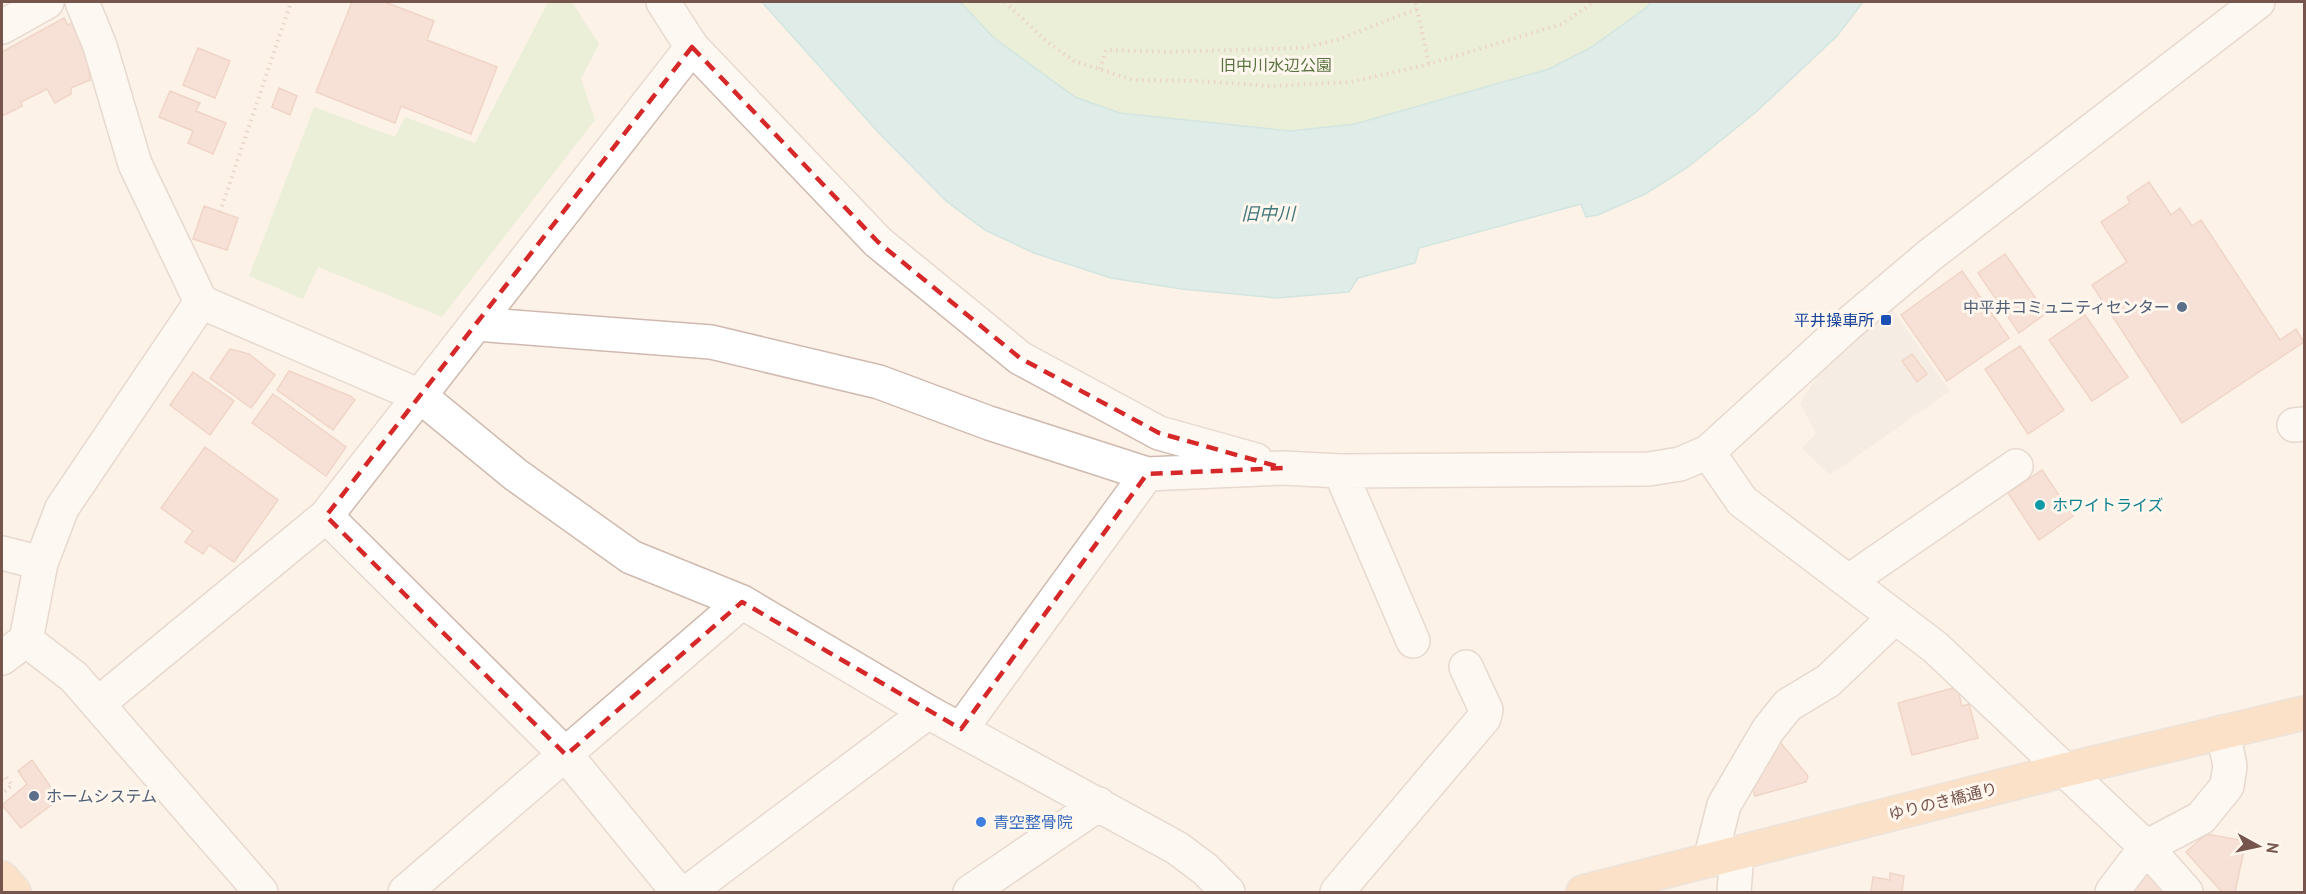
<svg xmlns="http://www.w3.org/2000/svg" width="2306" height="894" font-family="'PT Sans','Noto Sans JP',sans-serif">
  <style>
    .industrial { fill: #ede5e1 }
    .green { fill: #d9eac6 }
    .water { fill: #bce5e6; stroke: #a2d6d7; stroke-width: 1.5 }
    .building { fill: #f1cdc0; stroke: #e3b1a0; stroke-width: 1.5 }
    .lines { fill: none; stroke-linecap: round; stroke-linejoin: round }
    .minor-casing { stroke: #d0bab0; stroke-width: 36 }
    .major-casing { stroke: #d9d0cd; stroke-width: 36 }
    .path { stroke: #d6b0a2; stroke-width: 4; stroke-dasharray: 1.5 4.5; stroke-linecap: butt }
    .minor { stroke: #fff; stroke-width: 33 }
    .major { stroke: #f9cda2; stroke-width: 33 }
    .marked { fill: none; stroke: #d62828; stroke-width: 4.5; stroke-dasharray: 12 8; stroke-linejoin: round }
    .service-dot { fill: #5c6f8a; stroke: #fff6ee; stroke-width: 2 }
    .transit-dot { fill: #1a4fb4; stroke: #fff6ee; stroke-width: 2 }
    .culture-dot { fill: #0f9aa8; stroke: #fff6ee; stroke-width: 2 }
    .shop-dot { fill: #3f7fe0; stroke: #fff6ee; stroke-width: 2 }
    .labels { text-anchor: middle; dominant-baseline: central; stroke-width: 6; stroke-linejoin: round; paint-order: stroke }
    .park-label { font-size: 16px; fill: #587541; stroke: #fff6ee }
    .service-label { font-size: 16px; fill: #4e5e75; stroke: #fff6ee; text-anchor: end }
    .transit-label { font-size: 16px; fill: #164399; stroke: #fff6ee; text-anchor: end }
    .culture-label { font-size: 16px; fill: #0d838f; stroke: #fff6ee; text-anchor: start }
    .street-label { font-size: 16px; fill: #76564c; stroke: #fff6ee }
    .shop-label { font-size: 16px; fill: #366cbe; stroke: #fff6ee; text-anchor: start }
    .water-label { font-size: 18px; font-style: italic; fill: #40787b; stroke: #fff6ee }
  </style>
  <rect width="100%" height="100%" fill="#fcf2e8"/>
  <!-- industrial -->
  <path class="industrial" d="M1892 309 1950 391 1830 475 1802 448 1816 434 1800 403 1828 360Z"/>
  <!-- green -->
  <path class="green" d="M548 2H572L599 44 581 79 595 120 442 317 318 267 303 299 249 276 314 107 395 137 405 117 475 143Z
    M960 2H1651L1646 8 1590 48 1549 69 1355 124 1286 131 1120 113 1075 97 994 38Z"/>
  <!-- water -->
  <path class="water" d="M762 2H960L994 38 1075 97 1120 113 1290 131 1355 124 1549 69 1590 48 1646 8 1651 2H1863L1837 36 1756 112 1688 167 1645 194 1598 215 1586 217 1581 204 1419 248 1415 263 1358 278 1349 292 1276 298 1182 289 1111 278 1034 253 985 230 946 201 878 132Z"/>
  <!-- building -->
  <path class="building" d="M352 2H385L434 21 427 40 497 67 471 134 401 106 395 123 316 92Z
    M64 18 68 25 76 21 85 39 90 80 71 88V94L55 103 47 89 21 102 22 106 2 116V52Z
    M198 48 230 61 215 98 183 85Z
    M279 88 297 96 290 115 272 107Z
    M170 91 200 103 196 111 226 123 213 154 188 143 193 131 159 117Z
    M2149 182 2171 215 2180 208 2192 226 2201 220 2280 340 2296 329 2304 342 2182 423 2092 285 2127 262 2101 222 2130 203 2127 197Z
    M204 206 238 218 227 250 193 239Z
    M2005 254 2041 306 2047 303 2052 309 2019 333 1978 273Z
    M1962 271 2009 338 1947 381 1901 315Z
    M2085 315 2128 377 2092 401 2049 340Z
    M2020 346 2064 410 2028 434 1985 369Z
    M230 349 249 354 275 375 251 408 210 378Z
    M1912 354 1927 374 1917 382 1902 361Z
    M289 371 350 396 355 400 333 430 277 390Z
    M193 372 234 401 210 435 170 405Z
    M273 394 346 447 326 476 252 423Z
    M205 447 278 500 234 562 209 545 203 554 185 542 193 531 161 508Z
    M2042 470 2073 516 2039 540 2008 493Z
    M1957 687 1962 706 1969 704 1978 738 1912 755 1898 703Z
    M1779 741 1808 776 1806 782 1755 796 1752 788Z
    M32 760 59 799 21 828 2 805 27 784 18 771Z
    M2206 834 2246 841 2235 892H2222L2186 852Z
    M1890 873 1904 876 1902 892H1871L1873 877 1890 880Z
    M2145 874 2153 875 2167 892H2131Z"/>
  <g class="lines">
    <defs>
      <path id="minor" d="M82 2 100 46 135 164 201 302 420 396 516 475 631 557 742 602 928 712 1177 848 1205 869 1228 892
        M663 2 692 47 878 242 1020 358 1159 433 1256 460
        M2 27 47 2
        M476 324 711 342 879 382 989 423 1147 474
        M2294 425 2304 424
        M1708 452 1742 501 1935 647 2146 847 2186 892
        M1340 471 1413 641
        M326 516 566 755 678 892
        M2 553 41 563
        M1849 581 2016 466
        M26 640 74 677 261 892
        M2 658 26 640 41 563 62 508 201 302
        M99 703 326 516 692 47
        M961 729 1147 474 1283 468 1340 471 1649 469 1680 464 1708 452 1846 326 1930 255 2258 2
        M1710 860 1724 805 1768 730 1788 705 1828 681 1895 617
        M405 892 742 602
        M688 892 928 712
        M970 892 1099 804
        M1337 892 1484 718 1486 710 1466 667
        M1734 892 1737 853
        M2112 892 2146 847 2201 818 2227 786 2230 766 2223 732"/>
      <path id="major" d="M2 878 14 892
        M1583 892 2065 770 2304 713"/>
    </defs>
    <!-- minor casing -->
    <use href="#minor" class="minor-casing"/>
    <!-- major casing -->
    <use href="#major" class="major-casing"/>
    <!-- path -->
    <path class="path" d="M1005 2 1047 42 1074 61 1133 80 1198 81 1270 86 1351 82 1429 64 1562 24 1594 2
      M1417 9 1429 64
      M1100 69 1106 50 1167 52 1302 48 1337 40 1417 9 1415 2
      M220 212 291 2
      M2 779 5 776 12 785 2 794"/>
    <!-- minor -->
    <use href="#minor" class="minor"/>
    <!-- major -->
    <use href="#major" class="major"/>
  </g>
  <!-- marked area -->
  <path d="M0 0H2306V894H0ZM692 47 878 242 1020 358 1159 433 1283 468 1147 474 961 729 742 602 566 755 326 516Z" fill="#fcf2e8" fill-opacity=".55" fill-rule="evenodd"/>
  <path class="marked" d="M692 47 878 242 1020 358 1159 433 1283 468 1147 474 961 729 742 602 566 755 326 516Z"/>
  <!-- markers -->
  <g class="service-dot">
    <circle cx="2182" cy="307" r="6"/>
    <circle cx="34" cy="796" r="6"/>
  </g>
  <rect class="transit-dot" x="1880" y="314" width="12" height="12" rx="3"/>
  <circle class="culture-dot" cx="2040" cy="505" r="6"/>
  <circle class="shop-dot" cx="981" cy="822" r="6"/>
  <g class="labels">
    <!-- park labels -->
    <g class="park-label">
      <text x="1276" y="65">旧中川水辺公園</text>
    </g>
    <!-- service labels -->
    <g class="service-label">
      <text x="2170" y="307">中平井コミュニティセンター</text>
      <text x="46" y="796" text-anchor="start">ホームシステム</text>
    </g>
    <!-- transit labels -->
    <g class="transit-label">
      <text x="1874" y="320">平井操車所</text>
    </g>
    <!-- culture labels -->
    <g class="culture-label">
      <text x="2052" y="505">ホワイトライズ</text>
    </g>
    <!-- street labels -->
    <g class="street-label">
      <text transform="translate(1943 801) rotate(-14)">ゆりのき橋通り</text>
    </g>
    <!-- shop labels -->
    <g class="shop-label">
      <text x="993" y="822">青空整骨院</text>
    </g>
    <!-- water labels -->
    <g class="water-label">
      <text x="1268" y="213">旧中川</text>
    </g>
  </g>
  <!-- border -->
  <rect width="2306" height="894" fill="none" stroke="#76564c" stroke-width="6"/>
  <!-- north arrow -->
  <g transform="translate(2258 846) rotate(98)" stroke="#fff6ee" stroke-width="4.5" paint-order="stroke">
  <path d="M0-4.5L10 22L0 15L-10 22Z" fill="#76564c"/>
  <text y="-9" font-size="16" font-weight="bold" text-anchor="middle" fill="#76564c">N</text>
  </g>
</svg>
